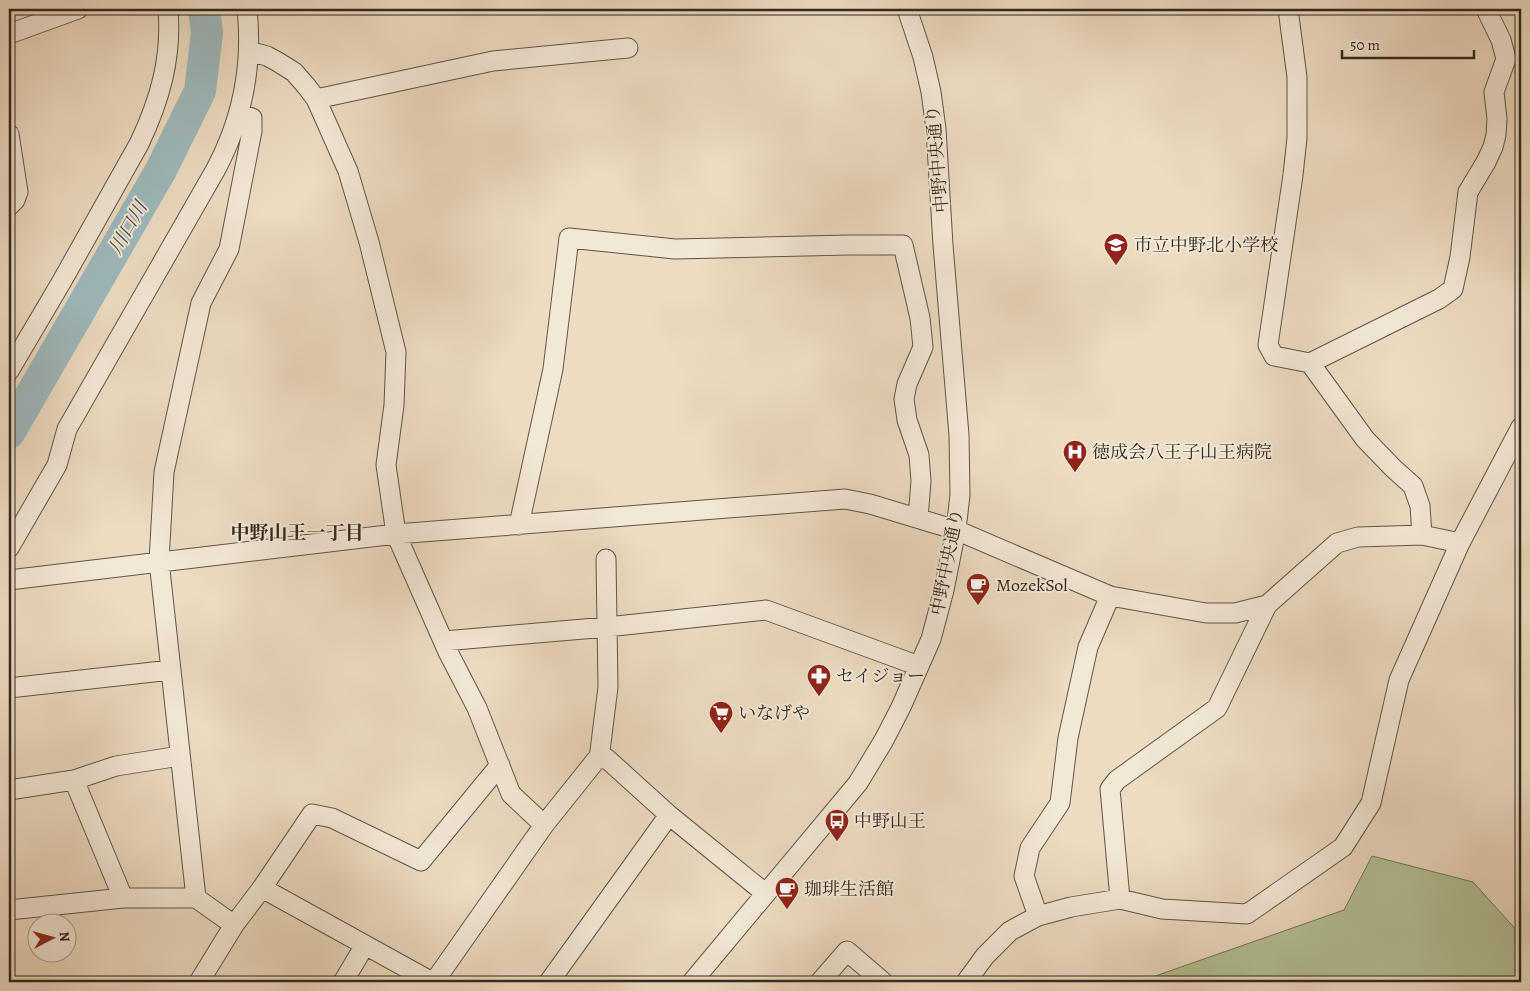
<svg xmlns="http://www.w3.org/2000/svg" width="1530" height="991" font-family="Alegreya,'Noto Serif JP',serif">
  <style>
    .green { fill: #b4c196; stroke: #72755a }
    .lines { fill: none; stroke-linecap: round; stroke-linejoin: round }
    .river { stroke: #9eb9be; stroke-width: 32 }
    .minor-casing { stroke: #605648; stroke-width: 21 }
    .minor { stroke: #f3e8d7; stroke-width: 19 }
    .labels { text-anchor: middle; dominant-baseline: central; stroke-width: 4; stroke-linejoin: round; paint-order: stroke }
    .street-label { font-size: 18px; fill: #31291f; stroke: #f3e8d7 }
    .poi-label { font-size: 18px; fill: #31291f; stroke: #f3e8d7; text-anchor: start }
    .water-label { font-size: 19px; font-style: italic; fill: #4c4d47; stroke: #f3e8d7 }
    .neighbourhood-label { font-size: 19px; font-weight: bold; fill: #31291f; stroke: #f3e8d7 }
  </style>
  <rect width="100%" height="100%" fill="#eddcc1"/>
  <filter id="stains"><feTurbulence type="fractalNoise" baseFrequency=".004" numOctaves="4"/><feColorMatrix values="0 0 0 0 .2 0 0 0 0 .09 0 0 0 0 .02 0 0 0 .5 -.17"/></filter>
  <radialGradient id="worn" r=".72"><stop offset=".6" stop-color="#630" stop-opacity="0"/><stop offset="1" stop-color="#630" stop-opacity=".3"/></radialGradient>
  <!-- green -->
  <path class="green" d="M1372 856 1473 882 1519 933 1521 932V982H1142L1141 981 1344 910Z"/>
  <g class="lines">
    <!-- river -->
    <path class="river" d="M9 433 161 170 200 91 207 33 204 9"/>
    <defs>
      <path id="minor" d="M1288 9 1297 77V138L1293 175 1268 345 1274 356 1310 363 1439 299 1453 289 1460 257 1468 192 1486 162 1493 147 1496 135 1497 119 1494 92 1506 59 1501 40 1486 9
        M9 34 78 9
        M249 51 267 56 278 62 294 72 307 87 316 99 348 171 369 242 396 352 394 405 386 465 396 534 448 652 477 708 511 794 544 825
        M316 99 493 61 628 48
        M9 134 18 192 15 200 9 206
        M1310 363 1365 439 1393 468 1413 486 1420 506 1422 535
        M9 371 62 281 139 144C160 100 172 58 168 9
        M519 525 553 369 569 238 675 249 849 245H903L920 318 923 347 907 384 904 399 907 420 919 455 921 481 918 518
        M9 548 57 465 67 429 216 169C243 118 253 66 247 9
        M9 580 396 534 845 499 870 504 956 530 1110 596 1206 613H1235L1267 605 1337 543 1358 537 1422 535 1460 543
        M444 641 607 627 766 610 919 666
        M9 688 171 670
        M599 759 608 687 606 559
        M74 780 123 898
        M9 790 74 780 116 766 180 756
        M262 888 432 982
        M196 898 159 561 164 472 201 303 229 249 252 131V118L239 113
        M1120 899 1110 789 1117 780 1217 708 1267 605
        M9 910 123 898H196L234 925
        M1038 916 1024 876 1030 848 1060 803 1068 738 1088 647 1110 596
        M199 982 234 925 262 888 312 814 332 818 421 861 500 765
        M343 982 365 945
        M434 982 544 825 596 760 606 758 669 815 765 893
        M549 982 669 815
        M692 982 858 783 884 740 901 707 931 639 944 590 956 530 960 495 959 435 943 245 936 129 931 92 923 57 907 9
        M820 982 847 951 883 982
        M966 982 985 956 1010 931 1038 916 1071 907 1120 899 1162 909 1247 914 1343 847 1371 803 1399 680 1460 543 1521 427"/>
    </defs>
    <!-- minor casing -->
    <use href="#minor" class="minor-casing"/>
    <!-- minor -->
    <use href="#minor" class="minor"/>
  </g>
  <!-- icons -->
  <defs>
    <symbol id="school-pin" viewBox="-11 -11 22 30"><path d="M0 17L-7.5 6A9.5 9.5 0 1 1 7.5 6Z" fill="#8f2418" stroke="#f3e8d7"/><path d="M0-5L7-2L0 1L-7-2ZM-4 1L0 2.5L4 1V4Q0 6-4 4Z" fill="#fff"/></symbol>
    <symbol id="hospital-pin" viewBox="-11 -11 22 30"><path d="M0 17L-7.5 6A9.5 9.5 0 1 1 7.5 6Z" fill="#8f2418" stroke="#f3e8d7"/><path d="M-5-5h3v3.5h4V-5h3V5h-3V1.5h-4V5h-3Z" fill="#fff"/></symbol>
    <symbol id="cafe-pin" viewBox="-11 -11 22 30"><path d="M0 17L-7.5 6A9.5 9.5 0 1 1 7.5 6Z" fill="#8f2418" stroke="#f3e8d7"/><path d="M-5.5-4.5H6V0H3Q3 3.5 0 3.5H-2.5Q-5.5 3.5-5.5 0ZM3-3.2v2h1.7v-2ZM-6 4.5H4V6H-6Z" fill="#fff"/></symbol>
    <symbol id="pharmacy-pin" viewBox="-11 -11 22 30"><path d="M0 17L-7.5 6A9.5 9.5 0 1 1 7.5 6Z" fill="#8f2418" stroke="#f3e8d7"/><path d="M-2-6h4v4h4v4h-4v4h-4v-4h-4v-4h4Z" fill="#fff"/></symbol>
    <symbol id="supermarket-pin" viewBox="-11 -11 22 30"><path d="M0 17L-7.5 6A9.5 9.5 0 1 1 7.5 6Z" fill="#8f2418" stroke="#f3e8d7"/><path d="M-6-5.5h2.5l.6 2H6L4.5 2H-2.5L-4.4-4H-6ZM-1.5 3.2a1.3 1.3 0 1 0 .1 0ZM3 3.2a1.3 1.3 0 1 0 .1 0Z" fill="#fff"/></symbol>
    <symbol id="bus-pin" viewBox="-11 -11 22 30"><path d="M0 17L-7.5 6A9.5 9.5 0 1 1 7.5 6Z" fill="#8f2418" stroke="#f3e8d7"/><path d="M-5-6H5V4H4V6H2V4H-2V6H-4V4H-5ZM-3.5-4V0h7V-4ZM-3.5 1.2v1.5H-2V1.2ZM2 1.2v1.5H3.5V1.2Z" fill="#fff"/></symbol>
  </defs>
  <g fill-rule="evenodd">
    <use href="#school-pin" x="1102" y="231" width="28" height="38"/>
    <use href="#hospital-pin" x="1061" y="438" width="28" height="38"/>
    <use href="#cafe-pin" x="964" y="571" width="28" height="38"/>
    <use href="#pharmacy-pin" x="805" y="662" width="28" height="38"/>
    <use href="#supermarket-pin" x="707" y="699" width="28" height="38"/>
    <use href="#bus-pin" x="823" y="807" width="28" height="38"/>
    <use href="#cafe-pin" x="773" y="875" width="28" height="38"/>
  </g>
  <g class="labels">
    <!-- street labels -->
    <g class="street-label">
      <text transform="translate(937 159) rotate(-95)">中野中央通り</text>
      <text transform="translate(947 562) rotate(-79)">中野中央通り</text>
    </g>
    <!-- poi labels -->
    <g class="poi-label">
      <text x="1134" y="245">市立中野北小学校</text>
      <text x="1092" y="452">徳成会八王子山王病院</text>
      <text x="996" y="585">MozekSol</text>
      <text x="836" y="676">セイジョー</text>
      <text x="738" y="713">いなげや</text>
      <text x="854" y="821">中野山王</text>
      <text x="804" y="889">珈琲生活館</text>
    </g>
    <!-- water labels -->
    <g class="water-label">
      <text transform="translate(128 228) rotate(-60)">川口川</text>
    </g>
    <!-- neighbourhood labels -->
    <g class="neighbourhood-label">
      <text x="297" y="533">中野山王一丁目</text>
    </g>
  </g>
  <!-- margin -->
  <rect width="1530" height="991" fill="none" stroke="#eddcc1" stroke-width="30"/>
  <rect x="10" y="10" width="1510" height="971" fill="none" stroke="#31291f" stroke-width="2.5"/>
  <rect x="15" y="15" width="1500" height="961" fill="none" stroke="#31291f"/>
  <!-- north arrow -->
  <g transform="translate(52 938) rotate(84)"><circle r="24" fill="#f3e8d7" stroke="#a59c8d"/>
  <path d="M0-4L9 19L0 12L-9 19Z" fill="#8f2418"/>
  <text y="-8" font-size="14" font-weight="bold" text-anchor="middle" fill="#31291f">N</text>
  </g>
  <!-- scale -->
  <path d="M1342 50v8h132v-8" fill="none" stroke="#31291f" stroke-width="2.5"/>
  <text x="1350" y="50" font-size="15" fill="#31291f" stroke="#f3e8d7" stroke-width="4" paint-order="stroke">50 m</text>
  <rect width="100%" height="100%" filter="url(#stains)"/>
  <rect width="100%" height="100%" fill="url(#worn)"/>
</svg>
